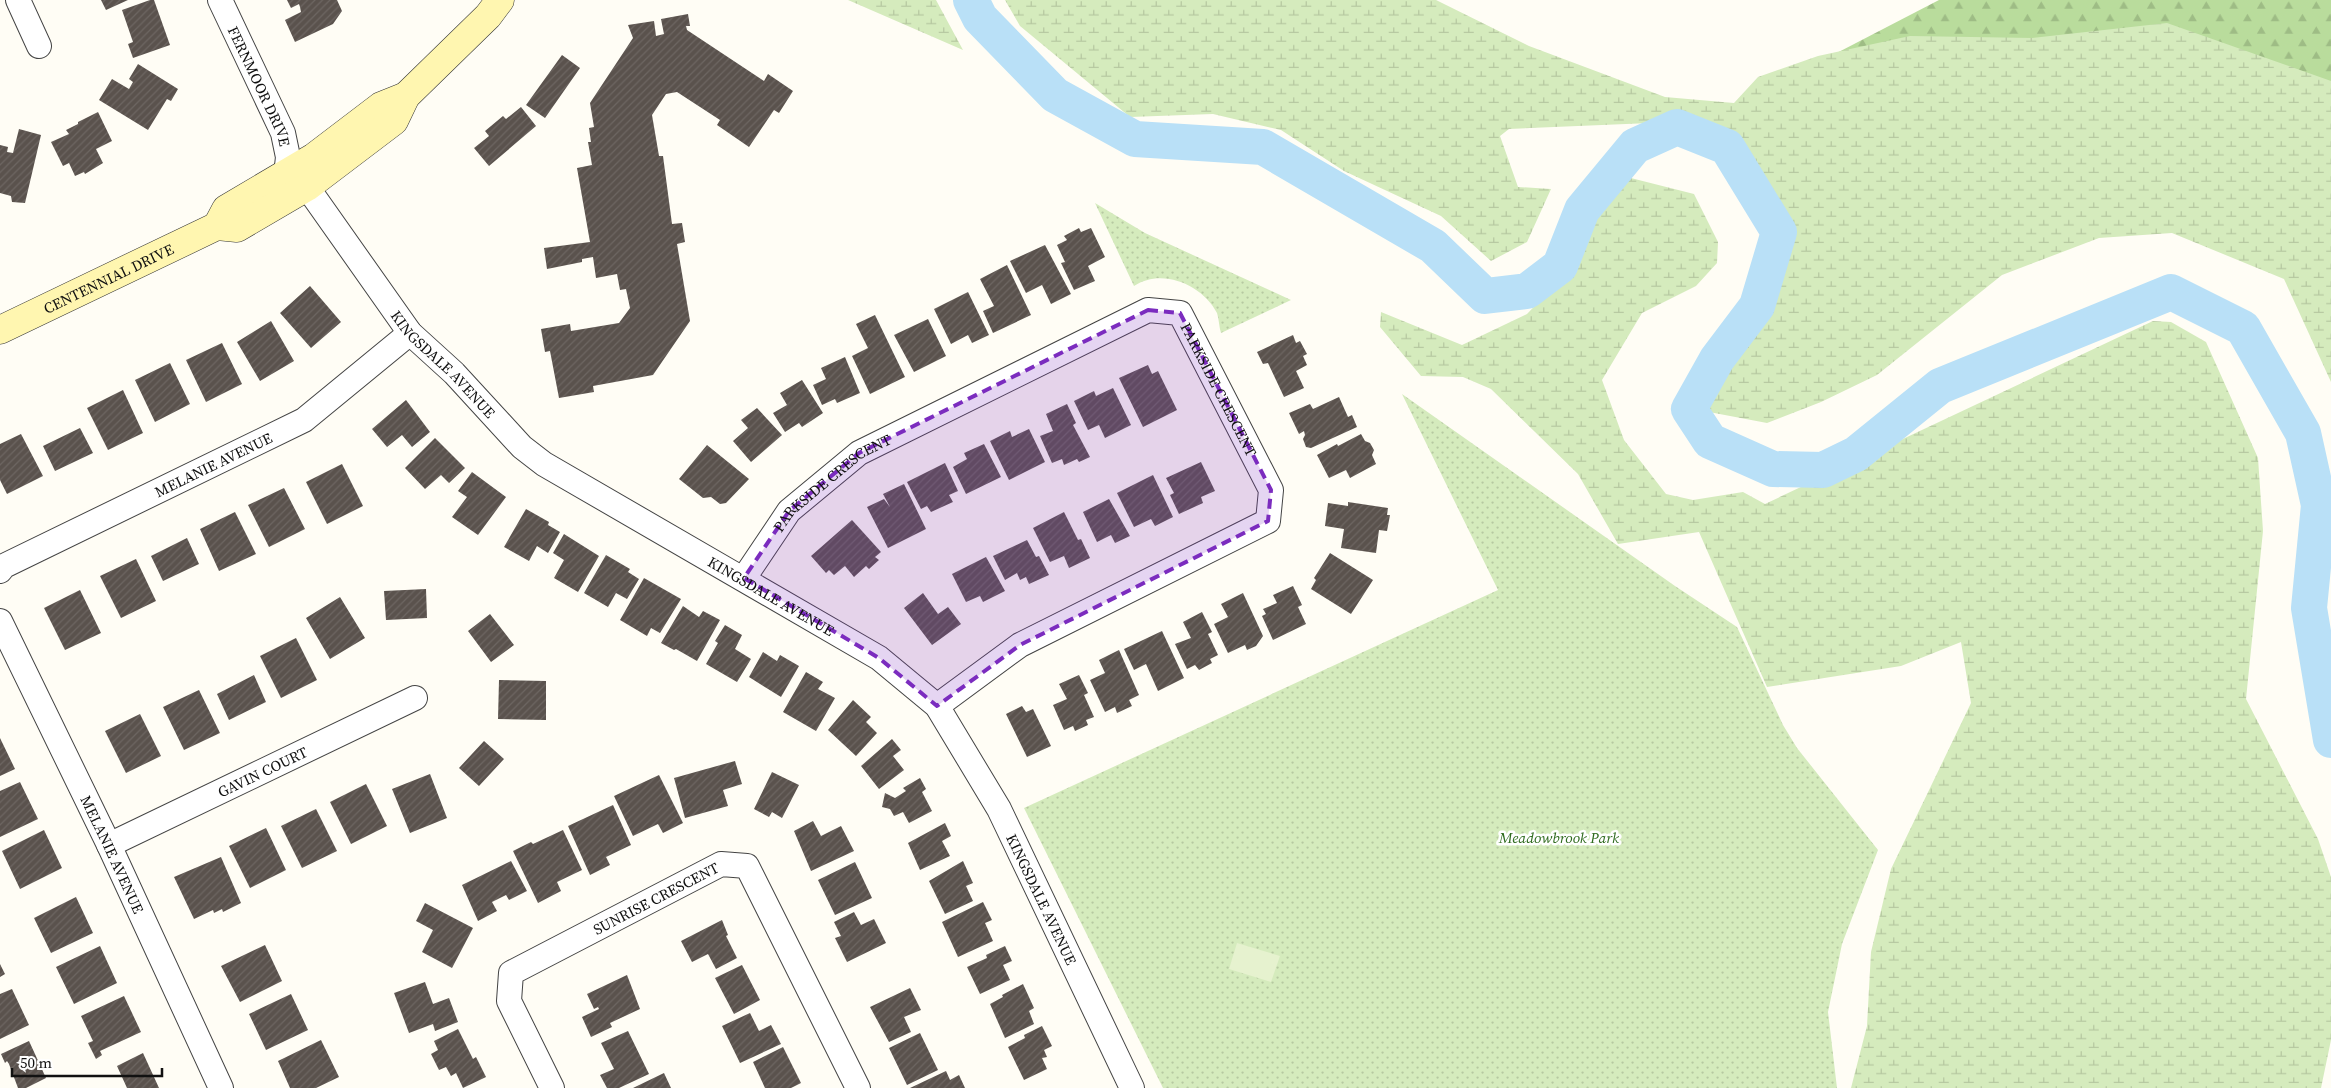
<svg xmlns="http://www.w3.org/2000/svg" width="2331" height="1088" font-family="'Source Serif 4',serif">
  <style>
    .forest { fill: url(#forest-firs) }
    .wetland { fill: url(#wetland-marsh) }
    .park { fill: url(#park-dots) }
    .pitch { fill: #e6f2cf }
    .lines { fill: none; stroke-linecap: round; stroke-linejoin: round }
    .river { stroke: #b9e0f7; stroke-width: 36 }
    .building { fill: url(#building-hatch) }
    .street-casing { stroke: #444; stroke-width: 26 }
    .secondary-casing { stroke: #333; stroke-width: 29 }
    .street { stroke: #fff; stroke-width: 24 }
    .secondary { stroke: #fff6b0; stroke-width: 28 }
    .marked { fill: #7b2cbf; fill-opacity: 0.2; stroke: #7b2cbf; stroke-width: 4; stroke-dasharray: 10 6; stroke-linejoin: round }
    .labels { text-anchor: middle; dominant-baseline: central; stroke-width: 5; stroke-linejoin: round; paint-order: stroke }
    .street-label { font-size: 15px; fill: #111; stroke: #fff }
    .park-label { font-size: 15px; font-style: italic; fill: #2f6b1f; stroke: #fff }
  </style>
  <defs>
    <pattern id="forest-firs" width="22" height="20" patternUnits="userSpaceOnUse" patternTransform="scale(1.25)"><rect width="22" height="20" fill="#b9dc9c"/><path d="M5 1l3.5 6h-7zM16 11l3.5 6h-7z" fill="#9ebc85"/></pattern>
    <pattern id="wetland-marsh" width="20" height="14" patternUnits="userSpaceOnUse" patternTransform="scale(1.25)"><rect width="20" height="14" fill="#d5ebbd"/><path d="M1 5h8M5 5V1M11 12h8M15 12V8" fill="none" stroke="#b6c8a1"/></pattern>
    <pattern id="park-dots" width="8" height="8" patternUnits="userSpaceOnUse" patternTransform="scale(1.25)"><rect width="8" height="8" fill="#d5ebbd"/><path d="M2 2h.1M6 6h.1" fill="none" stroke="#b6c8a1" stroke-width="1.8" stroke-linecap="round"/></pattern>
    <pattern id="building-hatch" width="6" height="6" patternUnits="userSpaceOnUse" patternTransform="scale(1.25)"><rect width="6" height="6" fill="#5a524d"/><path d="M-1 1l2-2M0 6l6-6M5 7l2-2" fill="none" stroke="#6d6662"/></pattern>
  </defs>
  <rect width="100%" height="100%" fill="#fffdf5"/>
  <!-- forest -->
  <path class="forest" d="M1939 0H2331V295L1802 71Z"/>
  <!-- wetland -->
  <path class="wetland" d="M848 0H936L963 50Z
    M1005 0H1436L1529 46 1665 97 1734 103 1758 77 1818 56 1910 36 2032 38 2167 23 2331 81V382L2284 279 2172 233 2099 238 2002 275 1877 375 1821 402 1767 423 1709 412 1692 396 1696 372 1770 266 1778 235 1757 181 1701 128 1674 122 1509 129 1500 136 1518 187 1551 189 1527 242 1491 261 1441 216 1344 171 1281 130 1213 114 1130 117 1020 26Z
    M1615 174 1694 194 1718 242 1717 263 1696 286 1642 313 1602 380 1624 440 1666 494 1693 500 1743 492 1765 504 2153 321 2171 322 2206 342 2258 458 2263 531 2246 699 2318 839 2331 877V1040L2321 1088H1851L1867 1026 1871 952 1891 869 1971 703 1961 642 1901 666 1767 687 1699 532 1618 544 1578 474 1491 389 1463 377 1421 376 1380 327 1381 312 1462 345 1527 314 1556 284 1558 251 1585 201Z"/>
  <!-- park -->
  <path class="park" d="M1095 203 1145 233 1291 300 1221 333C1219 327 1219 319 1217 313 1203 285 1162 267 1134 286Z
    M1402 394 1675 586 1737 627 1783 725 1797 748 1878 850 1842 944 1828 1012 1837 1088H1163L1024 808 1498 590Z"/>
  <!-- pitch -->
  <path class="pitch" d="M1237 943 1280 956 1271 982 1229 969Z"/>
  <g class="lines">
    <!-- river -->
    <path class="river" d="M971 0 980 18 1055 95 1135 139 1263 147 1433 246 1485 296 1527 291 1560 266 1582 210 1635 146 1677 127 1727 147 1779 232 1757 306 1717 359 1689 409 1710 441 1773 469 1823 470 1856 454 1940 386 2171 292 2243 328 2303 433 2319 505 2309 608 2331 740"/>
  </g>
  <!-- building -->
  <path class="building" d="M101 0H128L106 10Z
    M150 0H154L170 45 133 58 128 44 133 42 122 10Z
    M287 0H337L342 11 333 24 295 42 285 20 301 12 300 7 299 4 291 8Z
    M688 14 690 26H686L687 30 764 81 768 74 793 91 779 113 774 110 749 147 717 125 720 120 677 92 666 94 652 115 659 156H663L672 224 682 223 685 242 677 244 690 321 653 375 593 386 594 392 559 398 550 351 545 352 541 329 570 324 571 331 619 323 630 308 626 289 620 290 617 274 596 278 593 257 582 259V262L547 269 544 248 590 242 577 168 592 165 588 142H591L589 128 594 127 590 103 633 38 628 25 654 21 656 36 664 34 661 19Z
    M562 55 580 68 545 118 526 105Z
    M138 64 178 89 171 101 167 99 148 130 99 100 112 79 129 89 133 82 129 79Z
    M521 107 536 126 489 166 474 148 489 136 485 131 503 116 506 119Z
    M98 112 112 141 96 149 103 163 85 174 84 172 75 176 69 163 63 166 51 142 69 134 66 130 78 124V122Z
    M19 129 41 135 25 203 12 202 11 196 0 193V145L8 147 7 152 13 153Z
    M1079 228 1081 232 1091 228 1105 257 1088 266 1095 281 1074 290 1061 263 1065 262 1057 245 1067 240 1064 236Z
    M1045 245 1071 294 1051 304 1042 285 1026 293 1010 261Z
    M1007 265 1031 315 993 333 983 311 994 306 980 279Z
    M310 286 341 322 311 348 280 313Z
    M968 292 989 335 972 343 968 335 951 344 934 309Z
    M875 315 905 377 870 394 852 356 868 348 856 324Z
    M928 319 946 356 914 372 894 335Z
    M271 321 294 361 260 381 237 342Z
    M1293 335 1296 343 1300 341 1307 354 1303 356 1307 365 1296 371 1304 388 1284 397 1268 363 1263 364 1257 352Z
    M222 343 242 384 206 402 186 360Z
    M845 357 860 393 837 403 835 399 822 405 813 385 826 379 821 368Z
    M170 363 190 404 155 422 135 380Z
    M1148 365 1152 374 1158 371 1177 410 1143 427 1119 378Z
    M802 380 823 413 802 427 799 423 785 432 773 413 787 405 780 393Z
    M1113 388 1131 425 1105 438 1099 425 1088 430 1074 401 1094 391 1096 396Z
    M123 390 143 433 108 450 87 408Z
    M1339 397 1348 417 1352 415 1357 427 1311 448 1306 447 1303 439 1305 435 1304 431 1299 434 1289 413 1310 404 1313 409Z
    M406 400 430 432 412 447 402 435 387 447 372 429Z
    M1067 404 1076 423 1073 425 1090 457 1079 462 1077 459 1064 465 1062 459 1052 463 1040 436 1053 431 1046 414Z
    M757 408 782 435 751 462 733 441 748 428 741 420Z
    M80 428 93 453 55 471 43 446Z
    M1029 429 1045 462 1009 480 990 441 1010 431 1012 437Z
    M21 434 43 476 7 494 0 480V444Z
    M1361 434 1365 441 1370 443 1374 450 1372 455 1376 464 1350 478 1346 470 1329 478 1317 455 1337 444 1338 446Z
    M435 438 465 468 449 483 441 475 425 489 405 468Z
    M984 444 1001 477 966 494 953 467 967 459 964 453Z
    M707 445 749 479 726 503 720 504 711 497 703 498 679 479Z
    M1201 462 1215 491 1201 497 1203 503 1179 514 1170 495 1174 493 1166 478Z
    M945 463 958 491 949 495 953 502 931 512 927 506 921 509 907 482Z
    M342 464 363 506 327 524 306 482Z
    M472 472 506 497 478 535 452 517 467 497 458 491Z
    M1153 475 1173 517 1155 526 1151 519 1134 527 1117 493Z
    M904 484 926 529 888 548 867 507 884 499 890 507 883 494Z
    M284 488 305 529 269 547 248 505Z
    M1109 499 1130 536 1115 543 1111 535 1097 542 1083 512Z
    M1348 502 1388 508 1387 515H1390L1387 531 1379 530 1376 553 1341 548 1344 529 1325 526 1328 503 1348 506Z
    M526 509 549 522 548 525 560 532 548 553 537 546 529 561 504 547Z
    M235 512 256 554 219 571 200 529Z
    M1064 512 1078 540 1081 539 1090 558 1069 568 1064 556 1050 562 1033 528Z
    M852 520 881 552 875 557 879 560 869 569 866 566 854 577 845 566 834 575 829 570 826 573 811 556Z
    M564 534 599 556 578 592 554 578 564 560 553 553Z
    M187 538 199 564 163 581 151 556Z
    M1027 540 1036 557 1039 556 1049 575 1029 584 1026 577 1020 580 1017 573 1005 580 993 556Z
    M1330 553 1373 580 1351 614 1311 589 1316 580 1314 578Z
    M606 555 630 569 628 572 639 579 627 599 616 593 608 607 584 593Z
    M986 557 1005 591 983 602 980 596 966 602 952 574Z
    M136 559 156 601 121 618 100 576Z
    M644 578 681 599 660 633 651 628 647 636 620 620Z
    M1293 586 1302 605 1298 607 1306 624 1273 640 1262 616 1266 614 1263 609 1277 603 1273 595Z
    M426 589 427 618 386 620 384 591Z
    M80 590 101 633 65 650 44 608Z
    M923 593 938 614 948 607 961 624 932 645 904 608Z
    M1243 593 1263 636 1256 646 1247 650 1245 645 1228 653 1214 624 1228 617 1221 604Z
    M340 597 365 638 330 659 306 618Z
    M683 606 699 617 703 611 720 620 697 661 676 649 674 650 661 643Z
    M1202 612 1212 632 1208 634 1218 655 1210 659 1212 663 1199 670 1195 665 1187 669 1175 644 1191 638 1183 622Z
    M490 614 514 645 491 662 468 631Z
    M725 625 742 635 735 649 751 659 737 682 706 664 718 643 715 641Z
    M1162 631 1184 678 1158 691 1146 664 1134 670 1124 649Z
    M296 638 317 680 281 698 260 656Z
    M1119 650 1139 695 1129 700 1132 706 1117 713 1115 707 1105 712 1090 680 1105 673 1099 660Z
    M763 652 777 661 780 655 799 666 781 697 749 677Z
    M806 672 823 682 818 689 835 698 816 731 783 712Z
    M254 675 266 702 229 720 217 694Z
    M1079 675 1088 693 1084 695 1094 717 1086 720 1088 725 1075 731 1073 726 1064 730 1053 705 1067 699 1059 684Z
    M499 680 546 681V720L498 719Z
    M199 690 220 733 184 750 163 707Z
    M853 700 871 717 866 722 877 733 856 756 828 730Z
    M1022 706 1026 712 1033 709 1051 746 1027 757 1006 714Z
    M140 714 161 756 126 773 105 731Z
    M0 738 15 769 0 776Z
    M892 739 901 750 893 756 904 770 879 789 861 766Z
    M484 741 504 759 479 786 459 768Z
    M735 761 742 784 723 790 728 806 685 818 674 778Z
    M772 772 799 785 782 818 772 812 769 817 754 809Z
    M430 774 447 818 410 833 392 789Z
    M659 775 683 823 663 833 658 824 633 836 614 796Z
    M920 778 926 789 922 792 932 811 909 823 903 812 894 816 890 809 882 807 885 793 895 798 906 791 903 788Z
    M20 782 38 819 0 837V791Z
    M366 784 387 826 351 844 330 802Z
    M613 805 631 845 606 857 610 865 590 875 568 826Z
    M316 809 337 851 302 868 281 826Z
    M813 821 821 836 841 826 854 851 811 871 794 831Z
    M945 823 951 836 942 841 950 856 920 870 908 843Z
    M266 828 286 870 250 888 229 846Z
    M44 830 62 868 20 889 2 851Z
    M563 830 582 870 557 882 561 891 538 903 513 851 531 842 533 844Z
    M221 857 241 903 223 912 222 909 214 913 213 910 194 919 174 877Z
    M511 861 527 891 509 900 506 895 492 902 497 911 478 921 462 885Z
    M963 861 973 883 966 886 973 901 945 914 929 881Z
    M855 862 872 898 835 915 818 880Z
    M76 897 93 933 51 953 34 918Z
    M983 902 992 920 985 923 993 941 958 957 942 922Z
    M425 903 473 928 452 968 422 952 433 930 416 921Z
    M854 912 861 925 874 919 886 943 847 962 835 938 841 936 834 922Z
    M722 920 728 935 726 936 737 958 716 969 708 954 692 962 681 941Z
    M265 945 282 981 240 1002 221 966Z
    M100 946 117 983 74 1004 56 967Z
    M1005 946 1012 961 1003 965 1010 980 980 994 967 967 987 958 986 955Z
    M0 964 5 974 0 977Z
    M742 965 760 1000 734 1014 715 978Z
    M627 975 640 1009 610 1023 612 1027 591 1037 582 1017 599 1009 598 1007 594 1009 587 994Z
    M425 982 433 1004 449 998 458 1022 435 1031 433 1024 409 1033 394 993Z
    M1023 984 1034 1008 1029 1011 1034 1024 1005 1038 990 1004 1003 997 1002 995Z
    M910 988 921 1010 904 1017 911 1032 889 1042 870 1007Z
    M12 989 29 1025 0 1039V994Z
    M291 994 308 1030 266 1050 249 1014Z
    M124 996 141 1032 100 1051 102 1055 96 1059 88 1043 93 1041 81 1016Z
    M750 1013 759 1031 771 1025 781 1044 740 1063 722 1026Z
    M1042 1026 1052 1046 1044 1050 1047 1057 1042 1058 1047 1069 1024 1080 1008 1047 1025 1038 1024 1035Z
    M458 1029 473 1059 476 1057 486 1077 463 1088 456 1073 451 1076 446 1067 439 1070 431 1054 438 1050 434 1041Z
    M628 1031 649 1074 619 1088H607L600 1075 614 1069 601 1043Z
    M920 1033 938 1070 907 1085 889 1048Z
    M321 1040 339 1077 316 1088H290L278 1061Z
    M29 1041 46 1078 26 1088H18L9 1064 7 1061 5 1063 1 1054Z
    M783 1047 801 1083 791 1088H765L753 1062Z
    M143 1053 159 1088H127L117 1066Z
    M946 1071 950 1080 959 1075 965 1088H910Z
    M664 1073 671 1088H633Z"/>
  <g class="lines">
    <defs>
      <g id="street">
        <path d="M18 0 39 46"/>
        <path id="s1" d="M220 0 283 133 288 157 286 175"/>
        <path id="s2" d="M307 187 410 333 454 373 522 447 544 464 879 658 937 706 999 809 1132 1088"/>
        <path id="s3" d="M0 571 4 566 304 420 410 333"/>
        <path id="s4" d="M744 578 789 511 859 453 1148 310 1180 313 1271 490 1268 521 1020 645 937 706"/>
        <path id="s5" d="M0 621 109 845 221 1088"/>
        <path id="s6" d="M109 845 415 698"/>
        <path id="s7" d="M552 1088 509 1001 511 973 721 864 747 866 858 1088"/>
      </g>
      <g id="secondary">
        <path d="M217 226 226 209 314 157 381 106 406 96"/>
        <path id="s8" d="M0 330 217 226 237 228 307 187 394 121 406 96 488 16 500 0"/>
      </g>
    </defs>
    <!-- street casing -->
    <use href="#street" class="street-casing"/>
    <!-- secondary casing -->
    <use href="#secondary" class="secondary-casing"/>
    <!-- street -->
    <use href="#street" class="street"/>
    <!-- secondary -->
    <use href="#secondary" class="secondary"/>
  </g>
  <!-- marked area -->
  <path class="marked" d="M1148 310 1180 313 1271 490 1268 521 1020 645 937 706 879 658 744 578 789 511 859 453Z"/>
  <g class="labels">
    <!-- street labels -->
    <g class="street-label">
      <text stroke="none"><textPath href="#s1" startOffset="95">FERNMOOR DRIVE</textPath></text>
      <text stroke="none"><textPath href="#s8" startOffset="120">CENTENNIAL DRIVE</textPath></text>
      <text stroke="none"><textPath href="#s2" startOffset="224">KINGSDALE AVENUE</textPath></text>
      <text stroke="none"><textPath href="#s4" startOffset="612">PARKSIDE CRESCENT</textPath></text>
      <text stroke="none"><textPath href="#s3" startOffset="239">MELANIE AVENUE</textPath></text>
      <text stroke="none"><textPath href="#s4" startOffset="132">PARKSIDE CRESCENT</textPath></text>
      <text stroke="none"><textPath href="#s2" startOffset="629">KINGSDALE AVENUE</textPath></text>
      <text stroke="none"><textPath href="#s6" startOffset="170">GAVIN COURT</textPath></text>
      <text stroke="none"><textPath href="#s5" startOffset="259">MELANIE AVENUE</textPath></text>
      <text stroke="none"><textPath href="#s7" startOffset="288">SUNRISE CRESCENT</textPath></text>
      <text stroke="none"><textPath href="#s2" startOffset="1049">KINGSDALE AVENUE</textPath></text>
    </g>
    <!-- park labels -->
    <g class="park-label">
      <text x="1559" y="837">Meadowbrook Park</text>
    </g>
  </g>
  <!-- scale -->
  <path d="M12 1068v8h150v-8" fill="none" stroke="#111111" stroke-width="2.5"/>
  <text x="20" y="1068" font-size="15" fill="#111111" stroke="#ffffff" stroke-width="4" paint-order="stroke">50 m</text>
</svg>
